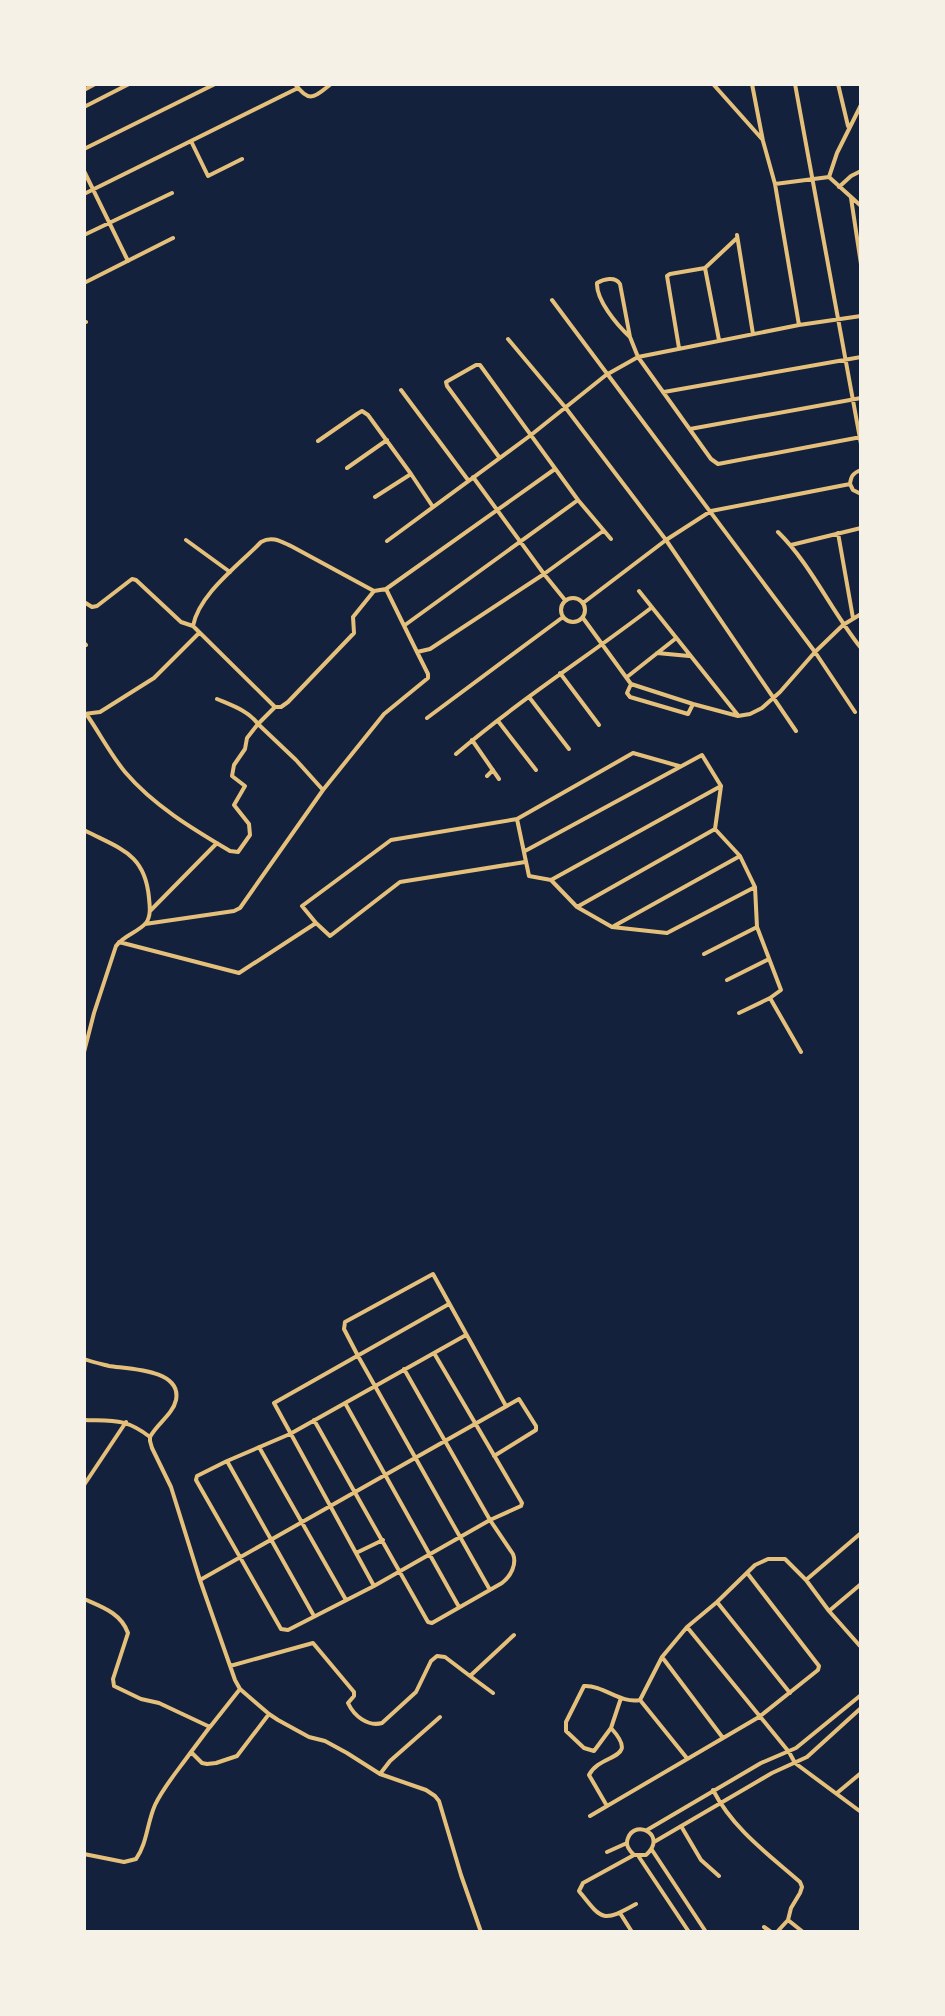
<svg xmlns="http://www.w3.org/2000/svg" width="945" height="2016" font-family="Ubuntu,sans-serif">
  <style>
    .lines { fill: none; stroke-linecap: round; stroke-linejoin: round }
    .minor { stroke: #e5c07b; stroke-width: 4 }
  </style>
  <rect width="100%" height="100%" fill="#14213d"/>
  <g class="lines">
    <!-- minor -->
    <path class="minor" d="M295 84C310 104 314 97 331 84
      M713 84 762 139
      M752 84 763 141 775 184 799 325
      M795 84 861 444
      M838 84 848 126
      M84 90 95 84
      M84 107 129 84
      M191 141 208 176 242 159
      M84 149 215 84
      M84 171 128 261
      M829 177 837 153 861 105
      M829 177 861 206
      M775 184 829 177
      M839 187 851 176 861 171
      M84 194 298 88
      M851 198 861 264
      M84 235 172 193
      M737 235 753 334
      M705 268 719 340
      M84 283 173 238
      M552 300 815 652 855 712
      M84 323 86 322
      M630 337C617 325 596 300 597 283 604 279 615 276 620 284L630 337 638 357 711 459 718 464 861 437
      M508 339 565 407 666 540 796 731
      M679 348 667 276 670 274 705 268 737 238
      M401 390 468 480
      M664 392 861 357
      M690 429 861 398
      M318 441 357 414 362 411 368 415 411 474 433 507
      M499 457 447 386 446 382 476 365H480L578 500 611 539
      M347 468 387 440
      M473 477 544 574 565 600
      M850 484C851 476 853 473 861 470
      M850 484 853 490 861 494
      M375 497 411 474
      M778 532C810 563 832 612 861 648
      M838 533 853 618
      M186 540 230 572
      M387 541 531 435 606 375 638 357 799 325 861 316
      M791 545 861 528
      M386 589 417 652 430 649 544 574 603 531
      M374 591 353 617 354 633 288 702 281 707H275L193 626C199 594 239 565 261 542 272 536 280 541 291 546L374 591 386 589 555 469
      M639 591 737 714
      M561 610a12 12 0 1 1 24 0a12 12 0 1 1-24 0Z
      M84 602 92 607 97 606 132 579 136 580 181 622 193 626
      M583 603 666 540 711 511 850 484
      M583 618 631 684 693 704 738 716 750 714 762 708 780 692 815 652 843 625 861 614
      M405 625 578 500
      M84 643 86 645
      M657 653 689 656
      M560 673 599 725
      M627 677 675 639
      M631 684 627 693 630 697 688 714 693 704
      M529 697 569 749
      M217 699C231 705 249 711 258 724L275 707
      M84 714 100 712 154 678 199 633
      M87 715C100 734 111 755 125 772 154 806 193 829 230 851L238 852 250 835 249 824 234 805 245 786 232 776 234 765 245 749 247 738 258 724 296 760 323 790
      M427 718 563 617
      M498 721 536 770
      M472 740 499 779
      M456 754C518 701 587 657 651 608
      M487 776 493 770
      M517 819 633 753 679 766
      M84 830C120 849 145 853 149 898 150 907 151 916 146 923 137 933 124 935 116 946L94 1013 84 1052
      M525 851 702 755 721 786 551 880
      M755 887 757 927 781 990 770 998
      M577 907 715 829 721 786
      M150 911 217 843
      M316 923 302 906 391 840 517 819 529 876 551 880 577 907 612 927 667 933 755 887 740 856
      M145 924 234 911 240 908 323 790 384 714 428 678V674L417 652
      M614 926 740 856 715 829
      M119 942 239 973 316 923 330 936 400 882 525 862
      M704 954 757 927
      M727 980 769 959
      M739 1013 770 998 801 1052
      M434 1353 522 1503 521 1506 490 1520 374 1586 288 1630 281 1629 196 1480 197 1476 227 1461 290 1434 466 1335
      M84 1359C92 1362 101 1364 109 1366 128 1369 182 1369 176 1400 173 1414 157 1424 150 1437
      M345 1403 459 1607
      M84 1420C114 1421 125 1418 150 1437V1441L152 1448 171 1487 200 1580 235 1680 240 1689 269 1714 278 1720 309 1737 325 1741 347 1753 380 1774 426 1790 435 1796 439 1801 461 1875 481 1932
      M314 1420 428 1622 432 1623 502 1583C511 1576 517 1564 513 1554L490 1520 404 1369
      M259 1447 346 1600
      M227 1461 314 1616
      M84 1485 126 1422
      M356 1553 383 1540
      M200 1580 519 1399 536 1426V1430L494 1456
      M806 1580 861 1533
      M374 1586 274 1403 449 1304
      M490 1590 358 1356 344 1329 345 1322 433 1274 506 1406
      M84 1599C102 1607 121 1613 128 1633L113 1679 114 1686 141 1699 159 1703 210 1727 240 1689
      M717 1602 790 1693
      M829 1611 861 1584
      M687 1627 789 1752 795 1763 861 1812
      M662 1657 723 1738
      M230 1666 313 1643 354 1692V1696L348 1703C354 1716 368 1727 382 1723L416 1692 431 1661 437 1656 445 1657 470 1676 514 1635
      M470 1676 493 1693
      M621 1698 611 1728 594 1751 584 1748 566 1731V1722L584 1686C604 1685 620 1704 640 1700L662 1657 687 1627 717 1602 755 1565 768 1559H785L806 1580 829 1611 860 1646
      M640 1700 686 1757
      M191 1752 209 1728
      M380 1774 390 1761 440 1717
      M713 1790C733 1829 768 1854 800 1882L802 1887 800 1893 791 1908 788 1920 777 1932
      M837 1793 861 1773
      M607 1806 589 1775C601 1752 641 1761 611 1728
      M590 1816 759 1717 818 1670 819 1666 748 1574
      M681 1826 701 1860 719 1876
      M647 1830 761 1763 796 1748 861 1695
      M654 1842 772 1773 807 1757 861 1708
      M652 1850 706 1932
      M607 1852 627 1843
      M84 1854 124 1862 136 1859C147 1844 147 1823 155 1805 164 1786 179 1769 191 1752L202 1763 207 1764 216 1763 237 1756 269 1714
      M634 1855C629 1850 625 1845 628 1838 636 1818 668 1836 646 1855H634L583 1883 579 1891C602 1920 602 1923 636 1904
      M639 1857 689 1932
      M620 1913 632 1932
      M788 1920 803 1932
      M764 1927 771 1932"/>
  </g>
  <!-- border -->
  <rect width="945" height="2016" fill="none" stroke="#f6f1e7" stroke-width="172"/>
</svg>
